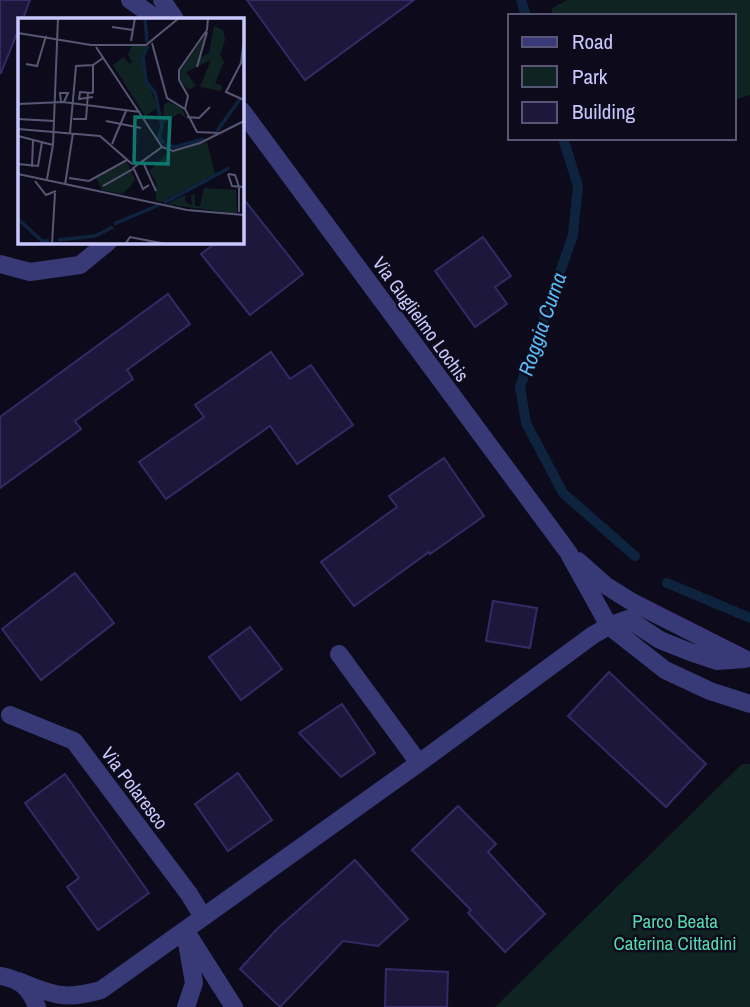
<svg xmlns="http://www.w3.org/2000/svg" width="750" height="1007" font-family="'Archivo Narrow',sans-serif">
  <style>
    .green { fill: #0f2422 }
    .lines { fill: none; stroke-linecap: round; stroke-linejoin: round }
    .stream { stroke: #0d233e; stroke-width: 10 }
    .building { fill: #1d183b; stroke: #322b66; stroke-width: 2 }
    .minor { stroke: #383a78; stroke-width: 18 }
    .labels { text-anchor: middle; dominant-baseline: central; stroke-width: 5; stroke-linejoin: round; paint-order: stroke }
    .street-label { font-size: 19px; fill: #c9c7fd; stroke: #0d0b1b }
    .park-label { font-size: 19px; fill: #57d9af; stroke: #0d0b1b }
    .water-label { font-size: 21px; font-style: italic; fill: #59bbf9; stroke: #0d0b1b }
    .inset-river { fill: none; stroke: #0d233e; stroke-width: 3.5 }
    .inset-road { fill: none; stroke: #585675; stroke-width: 2 }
    .view { fill: #0f766e; fill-opacity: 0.15; stroke: #0f766e; stroke-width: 3.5 }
    .inset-edge { fill: none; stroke: #c9c7fd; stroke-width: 3.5 }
  </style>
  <rect width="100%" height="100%" fill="#0d0b1b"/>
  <!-- green -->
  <path class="green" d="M567 0H750V95L734 100V16H554L551 9Z
    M742 764H750V1007H495Z"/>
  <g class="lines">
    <!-- stream -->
    <path class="stream" d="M521 0 526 16
      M563 138 578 186 573 235 520 387 526 423 563 493 635 556
      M667 583 750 618"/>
  </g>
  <!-- building -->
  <path class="building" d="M0 0H30L23 19H19V28L1 73 0 72Z
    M247 0H414L305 80Z
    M242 197 303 274 250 315 201 254 217 242H242Z
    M483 237 511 276 495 287 507 304 475 327 435 271Z
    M168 294 190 324 127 370 133 379 75 421 81 429 0 488V417Z
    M271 352 290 379 311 365 353 425 297 464 270 426 166 499 139 462 204 417 195 405Z
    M444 458 484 516 430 554 429 552 354 606 321 562 397 507 389 496Z
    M75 573 114 623 41 680 2 629Z
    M493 601 537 608 530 648 486 641Z
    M250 627 282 669 241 700 209 657Z
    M609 672 706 764 666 807 568 716Z
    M342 704 375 753 341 777 299 733Z
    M238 773 272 820 228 851 195 804Z
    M65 774 149 893 98 930 67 887 79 878 25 803Z
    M458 806 496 844 488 852 545 914 505 952 468 913 471 910 412 850Z
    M355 860 408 919 378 946 343 941 280 1007 240 969 277 929Z
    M386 969 448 972 447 1007H385Z"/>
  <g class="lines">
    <!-- minor -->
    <path class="minor" d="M130 0 157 19
      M162 0 175 19
      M242 111 568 552 609 626 665 670 710 691 750 704
      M0 264 30 272 80 265 108 242
      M578 561 605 585 632 602 743 658
      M339 654 419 763
      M10 715 74 741 189 894 203 917
      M185 930 234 1007
      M0 976C20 979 30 988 37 1007
      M18 981C52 994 63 1001 101 990L419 763 593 635 609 626 628 619 660 640 690 652 717 661 745 659
      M186 1007 194 983 186 937"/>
  </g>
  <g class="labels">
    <!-- street labels -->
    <g class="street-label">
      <text transform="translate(421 319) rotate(54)">Via Guglielmo Lochis</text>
      <text transform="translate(135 788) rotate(53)">Via Polaresco</text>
    </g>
    <!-- park labels -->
    <g class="park-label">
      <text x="675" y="921">Parco Beata<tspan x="675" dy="22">Caterina Cittadini</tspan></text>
    </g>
    <!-- water labels -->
    <g class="water-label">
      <text transform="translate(542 324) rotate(-71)">Roggia Curna</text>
    </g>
  </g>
  <!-- overview -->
  <g transform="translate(18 18)">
    <rect width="226" height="226" fill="#0d0b1b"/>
    <path d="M196 8 205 12 207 22 202 37 206 44 197 65 204 68 203 73 182 69 193 42 168 54 178 68 171 72 163 64 162 53 188 16 183 39 191 35ZM114 28H129L124 37 126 54 139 90 127 98 95 47 106 39 111 46 114 44 110 36ZM151 84 164 90 168 100 161 95 145 106 146 86ZM189 124 197 156 144 184 138 183V164L131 153 150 135ZM109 144 117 161 112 169 104 176 84 172 78 160ZM186 170 218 172 219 196 149 186 167 177V184L174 187 173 177H177V188H182Z" fill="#0f2422"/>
    <path class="inset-river" d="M127 0 129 24M130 28 125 38 128 63 137 75 144 108 141 119 146 125M199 113 222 81M147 127 157 129 186 121M146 185 211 150M0 201 24 223H31M96 206 141 187M40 222 77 218 95 209"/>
    <path class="inset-road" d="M94 9 115 12M0 15 73 27H128L161 0M226 21 223 45 208 74 226 82M113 23 117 0M134 25 149 80 167 91 179 114 202 115M78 29 144 129M8 46 19 48 28 18M179 49 189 14M75 75 62 74 61 81 75 79M75 75V47M43 84 42 75H50L46 84M0 86 45 84 122 94M167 91 170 78 161 62V52L189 12 190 0M169 99 181 100 192 89M0 101 36 103M55 101H68L70 75M88 103 123 110M0 111 82 118 114 146M52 115 58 48 75 47 85 40M0 118 35 127M94 126 108 93M144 129 155 133 182 125 226 103M124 142 138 173M0 146 20 148 24 124M14 149 15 122M115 149 125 171 131 167M115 150 144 129M0 156 169 192 226 197M210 156 217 157 221 169V194M210 156 214 168 226 169M51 160 71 163 109 142M29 161 35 127 40 0M17 163 28 177 38 173M47 167 55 115M85 168 115 151M108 225 112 219 148 226M34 226 37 175"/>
    <path class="view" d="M117 99 152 100 150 146 116 145Z"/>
    <rect width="226" height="226" class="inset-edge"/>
  </g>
  <!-- legend -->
  <rect x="508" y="14" width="228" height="126" fill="#0d0b1b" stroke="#585675" stroke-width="2"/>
  <rect x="522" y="37" width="35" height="10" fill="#383a78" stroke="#585675" stroke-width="2"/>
  <text x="572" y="49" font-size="21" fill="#c9c7fd">Road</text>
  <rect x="522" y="66" width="35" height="21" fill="#0f2422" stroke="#585675" stroke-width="2"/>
  <text x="572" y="84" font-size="21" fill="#c9c7fd">Park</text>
  <rect x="522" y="102" width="35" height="21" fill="#1d183b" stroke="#585675" stroke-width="2"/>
  <text x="572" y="119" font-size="21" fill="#c9c7fd">Building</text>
</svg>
